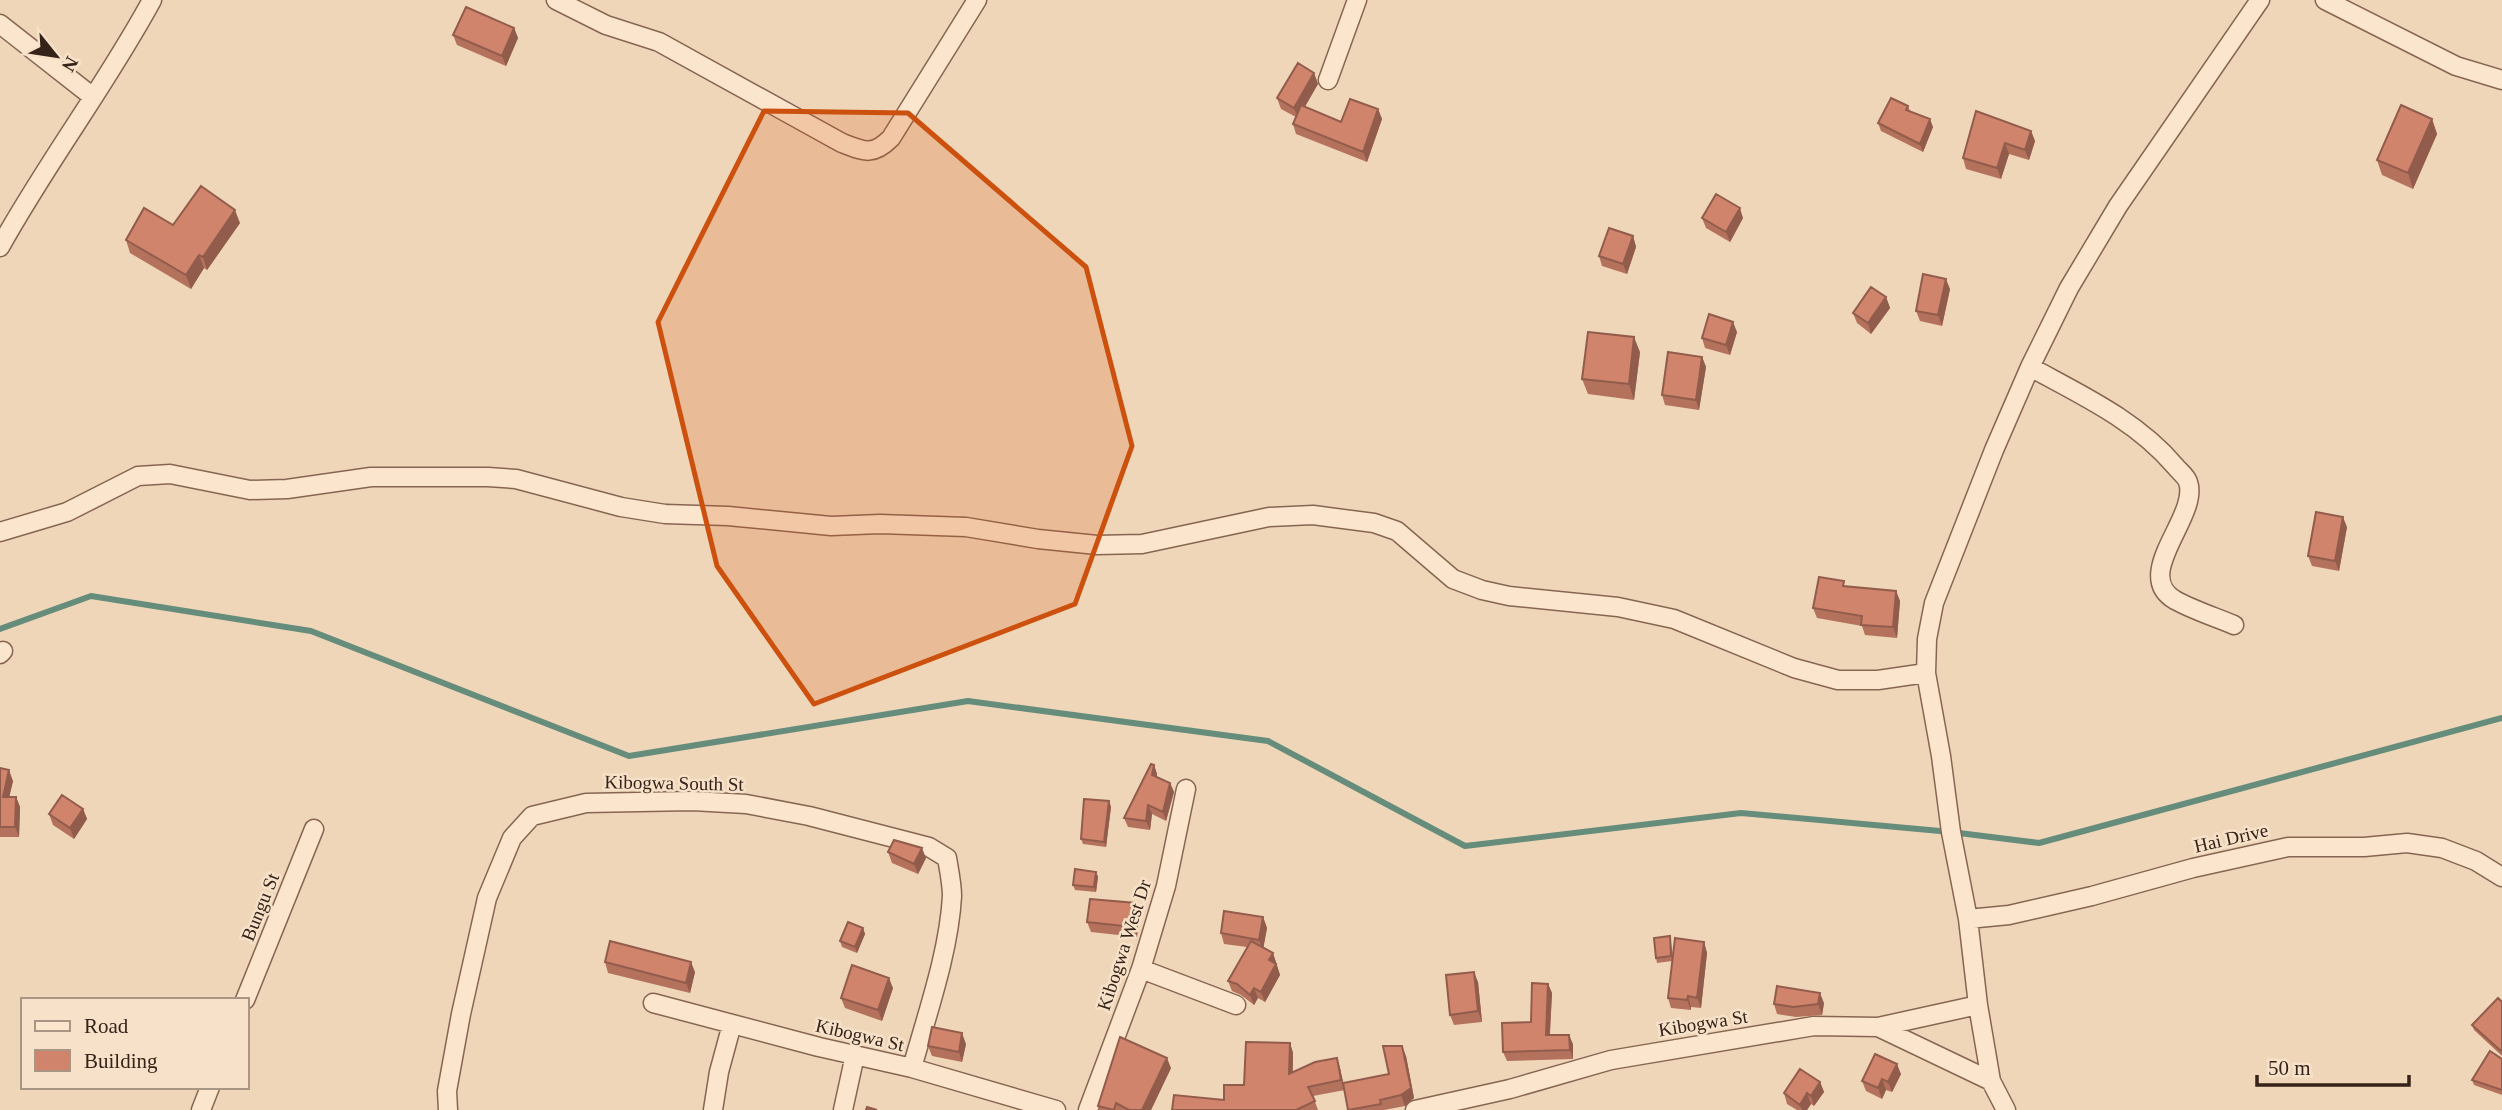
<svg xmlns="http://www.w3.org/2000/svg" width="2502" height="1110" font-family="'Times New Roman',serif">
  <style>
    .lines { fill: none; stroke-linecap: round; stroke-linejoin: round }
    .stream { stroke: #668d7c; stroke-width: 6 }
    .street-casing { stroke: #876553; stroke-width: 21 }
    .street { stroke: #fbe5cc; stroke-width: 18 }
    .wall { fill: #b4725d }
    .shaded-wall { fill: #925c4c }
    .building { fill: #d1846c; stroke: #925c4c; stroke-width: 2 }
    .marked { fill: #cd510e; fill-opacity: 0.2; stroke: #cd510e; stroke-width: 5; stroke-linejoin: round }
    .labels { text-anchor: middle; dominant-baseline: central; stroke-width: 5; stroke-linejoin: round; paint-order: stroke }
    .street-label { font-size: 19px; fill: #352219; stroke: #f7e2c9 }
  </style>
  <rect width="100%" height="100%" fill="#f0d6b9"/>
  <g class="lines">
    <!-- stream -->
    <path class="stream" d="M0 629 91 596 311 631 629 756 968 701 1268 741 1465 846 1741 813 1951 832 2039 843 2502 718"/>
    <defs>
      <path id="street" d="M556 0 606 25 659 42 842 143C865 152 873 156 891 138L977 0
        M2325 0 2456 66 2502 80
        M0 24 93 97
        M1328 80 1357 0
        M0 247C47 162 106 85 152 0
        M2030 367C2081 395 2136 420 2175 466 2179 471 2186 476 2188 482 2200 516 2131 574 2175 600 2193 610 2215 617 2234 625
        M0 532 67 512 138 476 170 474 250 490 287 489 371 477H488L516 479 621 507 665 514 728 516 831 526 880 524 966 527 1038 539 1097 545 1142 544 1269 517 1313 515 1374 523 1397 531 1453 579 1482 590 1509 596 1618 607 1674 619 1794 668 1838 680H1878L1926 673
        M0 654 3 651
        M1968 919 2009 915 2092 896 2193 868 2288 847H2364L2407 843 2442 848 2476 861 2502 877
        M1141 969 1236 1005
        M245 1000 314 829
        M653 1003 819 1047 912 1068 1056 1110
        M1878 1027 1978 1005
        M201 1110 210 1087
        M448 1110 447 1091 461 1014 487 898 512 838 532 816 586 803 692 801 746 804 809 816 929 847 947 858C949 870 952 884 952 896 949 952 927 1014 912 1068
        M713 1110 719 1072 732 1024
        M843 1110 855 1055
        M1088 1110 1141 969 1166 886 1186 789
        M1415 1110 1510 1089 1611 1060 1814 1026 1878 1027 1991 1081
        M2006 1110 1991 1081 1978 1005 1968 919 1951 832 1941 756 1926 673 1927 639 1934 603 1994 450 2030 367 2069 288 2118 206 2260 0"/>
    </defs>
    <!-- street casing -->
    <use href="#street" class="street-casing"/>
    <!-- street -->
    <use href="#street" class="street"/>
  </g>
  <!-- wall -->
  <path class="wall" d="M514 28 518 38 506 66 457 45 453 35Z
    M1314 73 1318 84 1304 107 1341 122 1378 109 1382 119 1367 162 1296 134 1293 124 1296 117 1281 109 1277 98Z
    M1908 106 1910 111 1933 127 1923 152 1881 131 1878 123Z
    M2432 119 2437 134 2413 189 2382 175 2377 160Z
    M2031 131 2035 141 2029 160 2009 154 2001 179 1966 169 1963 158Z
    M1702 218H1743L1730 242 1706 228Z
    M240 223 207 270 204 268 191 289 130 253 126 240 173 225Z
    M1633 236 1636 247 1627 274 1602 266 1599 256Z
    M1950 289 1942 326 1920 321 1916 311Z
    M1886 297 1890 308 1871 334 1857 323 1853 313Z
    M1737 332 1730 355 1705 348 1702 338Z
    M1640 352 1634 400 1588 394 1582 379Z
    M1702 357 1706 367 1699 410 1665 405 1662 395Z
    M2347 527 2339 571 2312 566 2308 556Z
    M1846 586 1896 591 1900 601 1897 638 1865 635 1862 626 1817 618 1813 608Z
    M1154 765 1157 774V777L1170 783 1174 792 1166 821 1152 814 1150 830 1128 827 1124 818Z
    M0 768 13 781 9 797H16L20 807 19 837H0Z
    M1109 801 1111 807 1106 847 1083 844 1081 839Z
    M83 809 87 819 74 839 53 825 49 814Z
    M888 852 926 858 918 874 892 863Z
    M1096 872 1098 877 1096 892 1075 890 1073 885Z
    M1136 903 1139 914 1137 937 1091 932 1087 922Z
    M1263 917 1267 928 1263 948 1273 953 1280 975 1265 1002 1258 998 1254 1005 1241 995 1232 991 1228 981 1247 947 1224 944 1221 933Z
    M863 928 865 934 857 953 842 947 840 941Z
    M1671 942 1673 957 1704 942 1707 953 1701 1008 1691 1007V1010L1671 1008 1668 998 1672 961 1657 963 1656 958Z
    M605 962 695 972 690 993 608 973Z
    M1478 982 1482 1022 1454 1025 1450 1015Z
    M1548 984 1552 993 1550 1035 1573 1044V1059L1507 1061 1503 1052 1531 1022Z
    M893 988 882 1021 845 1008 841 998Z
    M2502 1002V1056L2474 1030 2472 1025Z
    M1824 1003 1822 1015 1796 1017 1777 1014 1774 1004Z
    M1290 1043 1293 1053V1072L1337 1058 1340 1068 1343 1083 1389 1074 1406 1056 1414 1098 1405 1106 1384 1110H1348L1345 1090 1313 1096 1318 1110H1172L1224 1100 1244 1085Z
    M966 1044 962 1062 932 1056 928 1046Z
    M2502 1059V1095L2474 1085 2472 1080Z
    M1171 1068 1151 1110H1099L1098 1106Z
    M1901 1074 1892 1092 1886 1090 1882 1099 1866 1091 1862 1081Z
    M1820 1082 1824 1092 1814 1106 1811 1104 1807 1110H1797L1787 1104 1784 1093Z"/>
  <!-- shaded-wall -->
  <path class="shaded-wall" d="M514 28 518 38 506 66 502 56Z
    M1314 73 1318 84 1298 119 1294 108Z
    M1378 109 1382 119 1367 162 1363 152Z
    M1930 119 1933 127 1923 152 1920 144Z
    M2432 119 2437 134 2413 189 2408 173Z
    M2031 131 2035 141 2029 160 2025 150Z
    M2005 143 2009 154 2001 179 1997 168Z
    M1740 208 1743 218 1730 242 1726 232Z
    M235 210 240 223 207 270 203 257Z
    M1633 236 1636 247 1627 274 1623 264Z
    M199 255 204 268 191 289 186 275Z
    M1946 279 1950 289 1942 326 1938 315Z
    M1886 297 1890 308 1871 334 1868 323Z
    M1733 322 1737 332 1730 355 1726 345Z
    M1634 337 1640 352 1634 400 1629 384Z
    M1702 357 1706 367 1699 410 1696 400Z
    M2343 517 2347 527 2339 571 2335 561Z
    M1896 591 1900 601 1897 638 1893 627Z
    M1154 765 1157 774 1156 784 1152 775Z
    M9 770 13 781 7 807 3 797Z
    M1170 783 1174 792 1166 821 1163 812Z
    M16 797 20 807 19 837 15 827Z
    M1109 801 1111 807 1106 847 1104 842Z
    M1148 805 1152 814 1150 830 1146 821Z
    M83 809 87 819 74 839 70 828Z
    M922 848 926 858 918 874 914 864Z
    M1096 872 1098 877 1096 892 1094 887Z
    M1136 903 1139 914 1137 937 1133 927Z
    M1263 917 1267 928 1263 950 1259 940Z
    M863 928 865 934 857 953 855 947Z
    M1704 942 1707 953 1701 1008 1697 998Z
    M1273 953 1280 975 1265 1002 1261 992 1269 960Z
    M691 962 695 972 690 993 686 983Z
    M1474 972 1478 982 1482 1022 1478 1011Z
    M889 978 893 988 882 1021 878 1010Z
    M1548 984 1552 993 1549 1044 1546 1035Z
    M1254 988 1258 998 1254 1005 1250 995Z
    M1820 993 1824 1003 1822 1015 1818 1004Z
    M1688 996 1691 1007V1010L1687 1000Z
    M962 1033 966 1044 962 1062 959 1052Z
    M1569 1035 1573 1044V1059L1570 1050Z
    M1290 1043 1293 1053 1292 1084 1289 1074Z
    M1402 1046 1406 1056 1414 1098 1405 1106 1401 1095Z
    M1167 1058 1171 1068 1151 1110H1142Z
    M1337 1058 1340 1068 1345 1090 1341 1080Z
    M1897 1064 1901 1074 1892 1092 1888 1082Z
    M1882 1079 1886 1090 1882 1099 1878 1088Z
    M1820 1082 1824 1092 1814 1106 1811 1096Z
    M1807 1093 1811 1104 1807 1110H1802L1800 1105Z"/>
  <!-- building -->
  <path class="building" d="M466 7 514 28 502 56 453 35Z
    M1298 63 1314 73 1294 108 1277 98Z
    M1891 98 1908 106 1906 110 1930 119 1920 144 1878 123Z
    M1350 99 1378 109 1363 152 1293 124 1301 105 1341 122Z
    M2401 105 2432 119 2408 173 2377 160Z
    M1976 111 2031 131 2025 150 2005 143 1997 168 1963 158Z
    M201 186 235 210 203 257 199 255 186 275 126 240 144 208 173 225Z
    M1716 194 1740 208 1726 232 1702 218Z
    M1609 228 1633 236 1623 264 1599 256Z
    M1923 274 1946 279 1938 315 1916 311Z
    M1871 287 1886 297 1868 323 1853 313Z
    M1709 314 1733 322 1726 345 1702 338Z
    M1588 332 1634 337 1629 384 1582 379Z
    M1668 352 1702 357 1696 400 1662 395Z
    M2316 512 2343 517 2335 561 2308 556Z
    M1819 577 1844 581 1843 586 1896 591 1893 627 1861 625 1862 616 1813 608Z
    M1151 764 1154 765 1152 775 1170 783 1163 812 1148 805 1146 821 1124 818Z
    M0 768 9 770 3 797H16L15 827H0Z
    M62 795 83 809 70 828 49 814Z
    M1084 799 1109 801 1104 842 1081 839Z
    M894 840 922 848 914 864 888 852Z
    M1075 869 1096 872 1094 887 1073 885Z
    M1090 899 1136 903 1133 927 1087 922Z
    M1224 911 1263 917 1259 940 1221 933Z
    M848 922 863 928 855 947 840 941Z
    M1670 936 1671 956 1656 958 1654 938Z
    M1675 938 1704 942 1697 998 1688 996 1687 1000 1668 998Z
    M610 941 691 962 686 983 605 962Z
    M1251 941 1273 953 1269 960 1276 964 1261 992 1254 988 1250 995 1237 984 1228 981Z
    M852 965 889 978 878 1010 841 998Z
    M1474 972 1478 1011 1450 1015 1446 975Z
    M1532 983 1548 984 1546 1035H1569L1570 1050 1503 1052 1502 1023 1531 1022Z
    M1777 986 1820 993 1818 1004 1793 1007 1774 1004Z
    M2498 998 2502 1002V1050L2501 1051 2472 1025Z
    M932 1027 962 1033 959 1052 928 1046Z
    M1120 1037 1167 1058 1142 1110H1129L1116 1103 1114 1110 1098 1106Z
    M1246 1042 1290 1043 1289 1074 1315 1062 1337 1058 1341 1080 1308 1087 1315 1101 1296 1110H1172L1174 1095 1224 1100V1085H1244Z
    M1383 1046H1402L1411 1088 1401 1095 1380 1100 1381 1104 1348 1110 1343 1083 1389 1074Z
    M2490 1051 2502 1059V1090L2472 1080Z
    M1875 1054 1897 1064 1888 1082 1882 1079 1878 1088 1862 1081Z
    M1800 1069 1820 1082 1811 1096 1807 1093 1800 1105 1784 1093Z
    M867 1107 877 1110H866Z"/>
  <!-- marked area -->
  <path class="marked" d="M764 111 908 113 1086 267 1132 446 1075 604 814 704 717 566 658 322Z"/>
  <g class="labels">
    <!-- street labels -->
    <g class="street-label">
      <text transform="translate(674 783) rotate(1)">Kibogwa South St</text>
      <text transform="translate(2231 838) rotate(-13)">Hai Drive</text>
      <text transform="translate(260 907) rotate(-68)">Bungu St</text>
      <text transform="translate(1124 945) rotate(-72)">Kibogwa West Dr</text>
      <text transform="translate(1703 1023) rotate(-9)">Kibogwa St</text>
      <text transform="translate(860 1035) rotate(13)">Kibogwa St</text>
    </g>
  </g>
  <!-- legend -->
  <rect x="21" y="998" width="228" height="91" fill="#f7e2c9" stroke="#a99583" stroke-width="2"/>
  <rect x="35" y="1021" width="35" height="10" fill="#fbe5cc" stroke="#a99583" stroke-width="2"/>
  <text x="84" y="1033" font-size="21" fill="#352219">Road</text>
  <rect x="35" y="1050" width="35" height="21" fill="#d1846c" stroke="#a99583" stroke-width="2"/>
  <text x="84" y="1068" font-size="21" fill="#352219">Building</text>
  <!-- north arrow -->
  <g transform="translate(56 56) rotate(120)" stroke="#f7e2c9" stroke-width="5" paint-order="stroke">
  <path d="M0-5L12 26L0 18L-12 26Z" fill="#352219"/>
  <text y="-10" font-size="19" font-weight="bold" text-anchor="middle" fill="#352219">N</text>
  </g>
  <!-- scale -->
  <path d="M2257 1075v10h152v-10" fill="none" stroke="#352219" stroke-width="3.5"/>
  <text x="2268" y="1075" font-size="21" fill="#352219" stroke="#f7e2c9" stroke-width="5" paint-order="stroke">50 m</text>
</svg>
